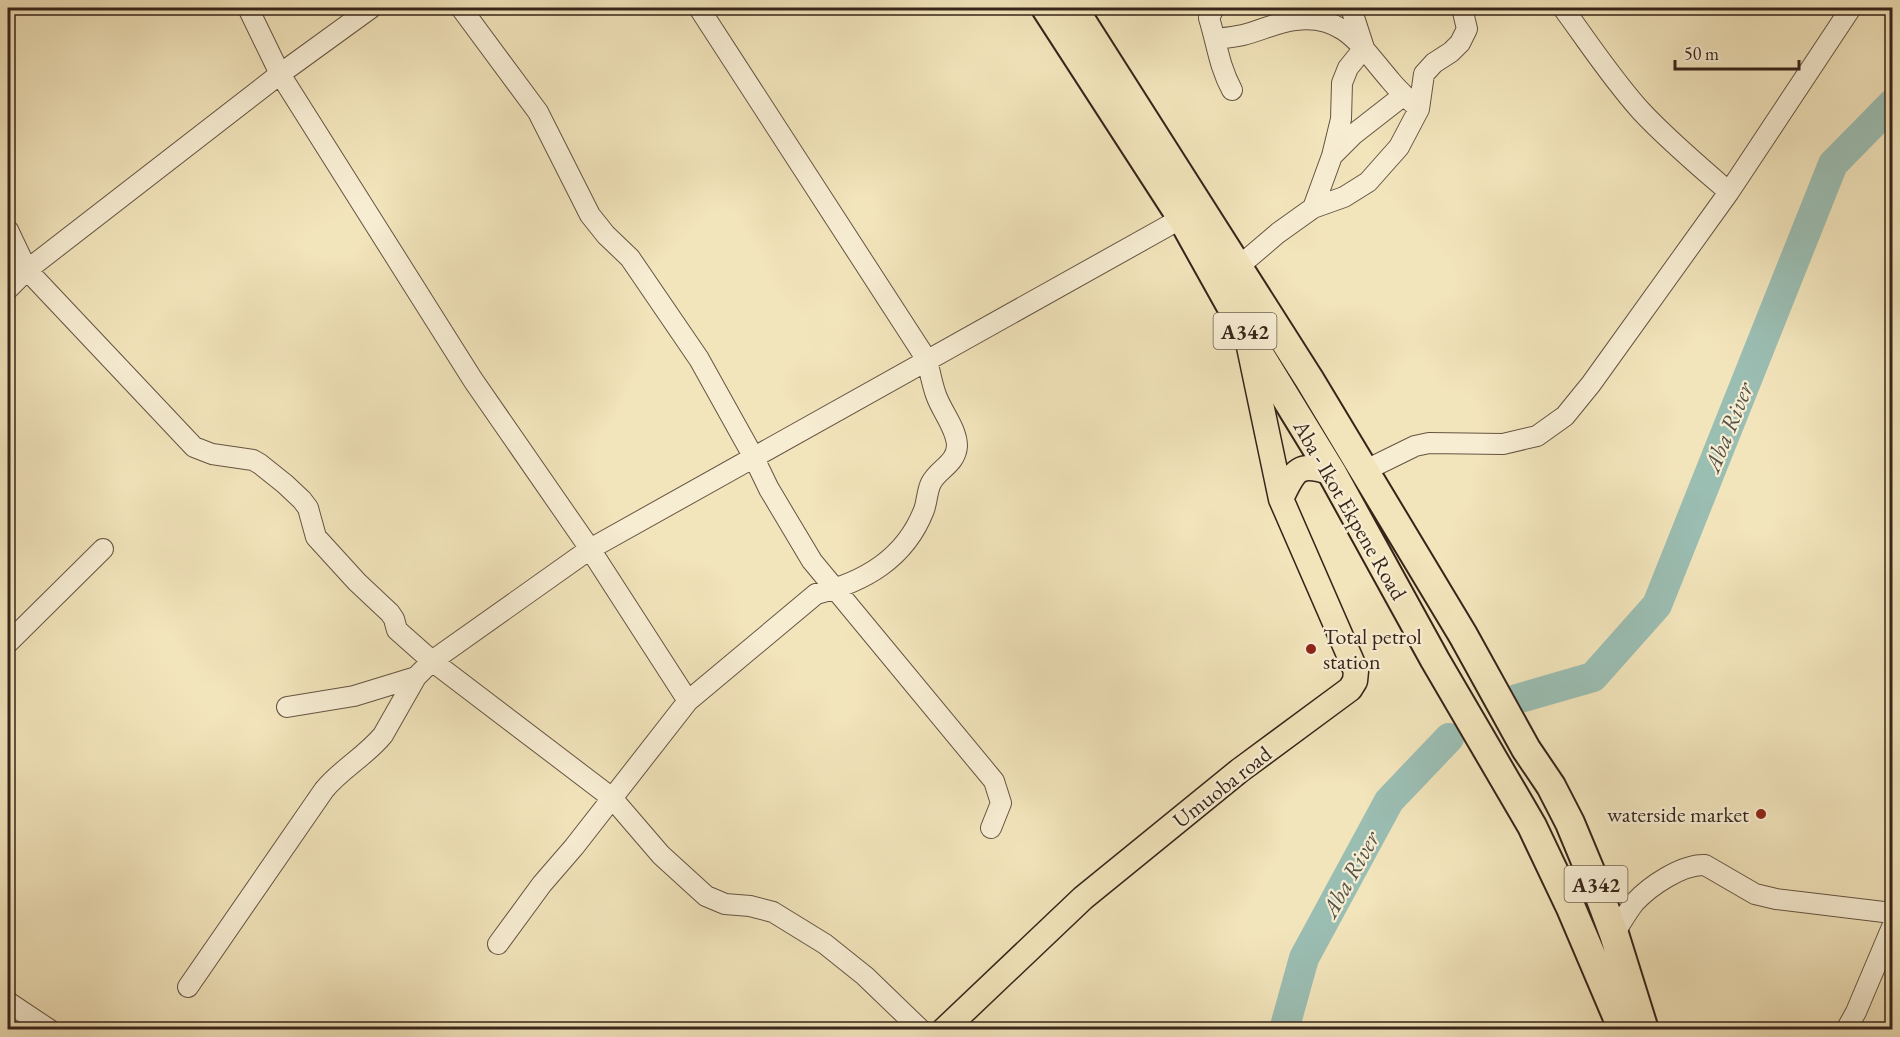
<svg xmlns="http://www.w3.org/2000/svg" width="1900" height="1037" font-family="'EB Garamond',serif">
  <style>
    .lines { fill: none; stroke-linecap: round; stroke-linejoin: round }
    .river { stroke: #9bbeb3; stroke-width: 30 }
    .minor-casing { stroke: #655442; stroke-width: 22 }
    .major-casing { stroke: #36241a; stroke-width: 27 }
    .highway-casing { stroke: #36241a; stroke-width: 32 }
    .minor { stroke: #f7edd3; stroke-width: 20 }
    .major { stroke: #f2e4bb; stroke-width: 24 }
    .highway { stroke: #f2e4bb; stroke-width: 28 }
    .poi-dot { fill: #8f2418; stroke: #f7edd3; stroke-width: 2 }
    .labels { text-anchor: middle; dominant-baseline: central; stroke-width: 4.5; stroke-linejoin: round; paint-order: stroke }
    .shield { fill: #f7edd3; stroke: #706052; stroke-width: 1.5 }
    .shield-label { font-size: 21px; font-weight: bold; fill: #36241a }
    .street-label { font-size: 22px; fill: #36241a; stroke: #f7edd3 }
    .poi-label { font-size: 22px; fill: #36241a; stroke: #f7edd3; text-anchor: start }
    .water-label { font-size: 24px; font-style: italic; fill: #545248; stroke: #f7edd3 }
  </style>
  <rect width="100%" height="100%" fill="#f2e4bb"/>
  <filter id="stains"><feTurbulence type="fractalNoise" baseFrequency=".00333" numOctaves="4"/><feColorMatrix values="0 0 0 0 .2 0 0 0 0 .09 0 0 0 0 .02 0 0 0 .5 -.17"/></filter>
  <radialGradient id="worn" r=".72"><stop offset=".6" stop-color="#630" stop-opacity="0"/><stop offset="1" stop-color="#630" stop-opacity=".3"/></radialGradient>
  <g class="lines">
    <!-- river -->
    <path class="river" d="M1517 699 1593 677 1657 605 1833 164 1892 104
      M1284 1030 1304 958 1389 801 1449 738"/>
    <defs>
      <path id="minor" d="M248 8 280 74 473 380 590 549 688 701
        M461 8 538 112 590 215 606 235 630 258 699 359 753 456 769 489 812 561 994 781 1001 803 991 828
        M1214 8 1209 18C1217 44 1219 66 1232 90
        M1351 8 1364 48
        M1563 8C1588 42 1612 79 1641 111 1668 140 1699 166 1729 192
        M1215 39C1224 38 1234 37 1243 35 1260 31 1277 22 1295 20 1344 13 1362 48 1390 80 1398 90 1409 100 1419 109
        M1333 155 1354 134 1404 95
        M1313 208 1332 156 1341 119 1342 83 1348 68 1364 48
        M8 230 27 270 194 447 212 454 253 460 260 464 285 484 302 500 308 508 316 537 357 582 390 613 394 619 397 630 432 661 612 798 661 855 706 896 725 904 750 906 773 912 825 944 865 976 921 1030
        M1237 268 1278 233 1313 208 1344 197 1368 182 1399 147 1419 109 1424 74 1434 63 1451 52 1460 43 1467 29 1462 8
        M8 289 27 270 280 74 371 8
        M1364 471 1415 446 1429 443 1503 444 1537 436 1565 416 1591 384 1729 192 1851 8
        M8 643 103 549
        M287 707 354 696 416 677
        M1614 934C1621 923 1627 912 1635 902 1650 886 1682 864 1705 865L1755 894 1776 899 1892 913
        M498 944 542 884 574 847 688 701 816 594C864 582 905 559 924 510 927 502 927 491 931 483 938 469 956 464 957 446 957 429 942 412 936 395 932 384 930 372 927 360L699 8
        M188 987 324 790C341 769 366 756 383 735L416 677 432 661 590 549 1182 218
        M8 1002 50 1030
        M1846 1030 1856 1012 1892 927"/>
      <path id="major" d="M1281 499C1295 469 1298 462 1332 473
        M944 1030 1083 898 1239 771 1350 689 1355 681 1356 671 1281 499 1248 342"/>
      <path id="highway" d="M1046 8 1182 218 1245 331 1332 473 1435 660 1532 826 1571 908 1623 1030
        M1073 8 1309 379 1463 635 1526 749 1551 786 1570 823 1595 883 1614 934 1644 1030"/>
    </defs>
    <!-- minor casing -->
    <use href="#minor" class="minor-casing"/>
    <!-- major casing -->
    <use href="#major" class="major-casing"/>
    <!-- highway casing -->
    <use href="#highway" class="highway-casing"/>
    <!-- minor -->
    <use href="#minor" class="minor"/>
    <!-- major -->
    <use href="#major" class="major"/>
    <!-- highway -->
    <use href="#highway" class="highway"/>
  </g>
  <!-- markers -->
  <g class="poi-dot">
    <circle cx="1311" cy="649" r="6"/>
    <circle cx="1761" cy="814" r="6"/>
  </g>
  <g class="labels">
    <!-- shield labels -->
    <g class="shield">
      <rect x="1213.5" y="313" width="63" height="36" rx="4.5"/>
      <rect x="1564.5" y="866" width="63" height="36" rx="4.5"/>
    </g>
    <g class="shield-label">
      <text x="1245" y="331">A342</text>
      <text x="1596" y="884">A342</text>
    </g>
    <!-- street labels -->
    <g class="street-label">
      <text transform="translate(1350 510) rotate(60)">Aba - Ikot Ekpene Road</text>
      <text transform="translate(1222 787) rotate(-38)">Umuoba road</text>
    </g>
    <!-- poi labels -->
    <g class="poi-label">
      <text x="1323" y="636">Total petrol<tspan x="1323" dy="25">station</tspan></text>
      <text x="1749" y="814" text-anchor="end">waterside market</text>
    </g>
    <!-- water labels -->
    <g class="water-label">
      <text transform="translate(1728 427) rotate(-68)">Aba River</text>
      <text transform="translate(1350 874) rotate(-61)">Aba River</text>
    </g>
  </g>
  <!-- margin -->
  <rect width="1900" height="1037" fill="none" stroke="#f2e4bb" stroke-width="30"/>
  <rect x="9" y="9" width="1882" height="1019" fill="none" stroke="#36241a" stroke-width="3"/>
  <rect x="15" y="15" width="1870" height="1007" fill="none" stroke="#36241a" stroke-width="1.5"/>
  <!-- scale -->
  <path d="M1675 60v9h124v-9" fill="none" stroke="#36241a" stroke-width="3"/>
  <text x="1684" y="60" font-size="18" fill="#36241a" stroke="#f7edd3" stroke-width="4.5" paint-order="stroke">50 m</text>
  <rect width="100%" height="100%" filter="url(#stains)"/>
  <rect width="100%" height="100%" fill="url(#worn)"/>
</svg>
